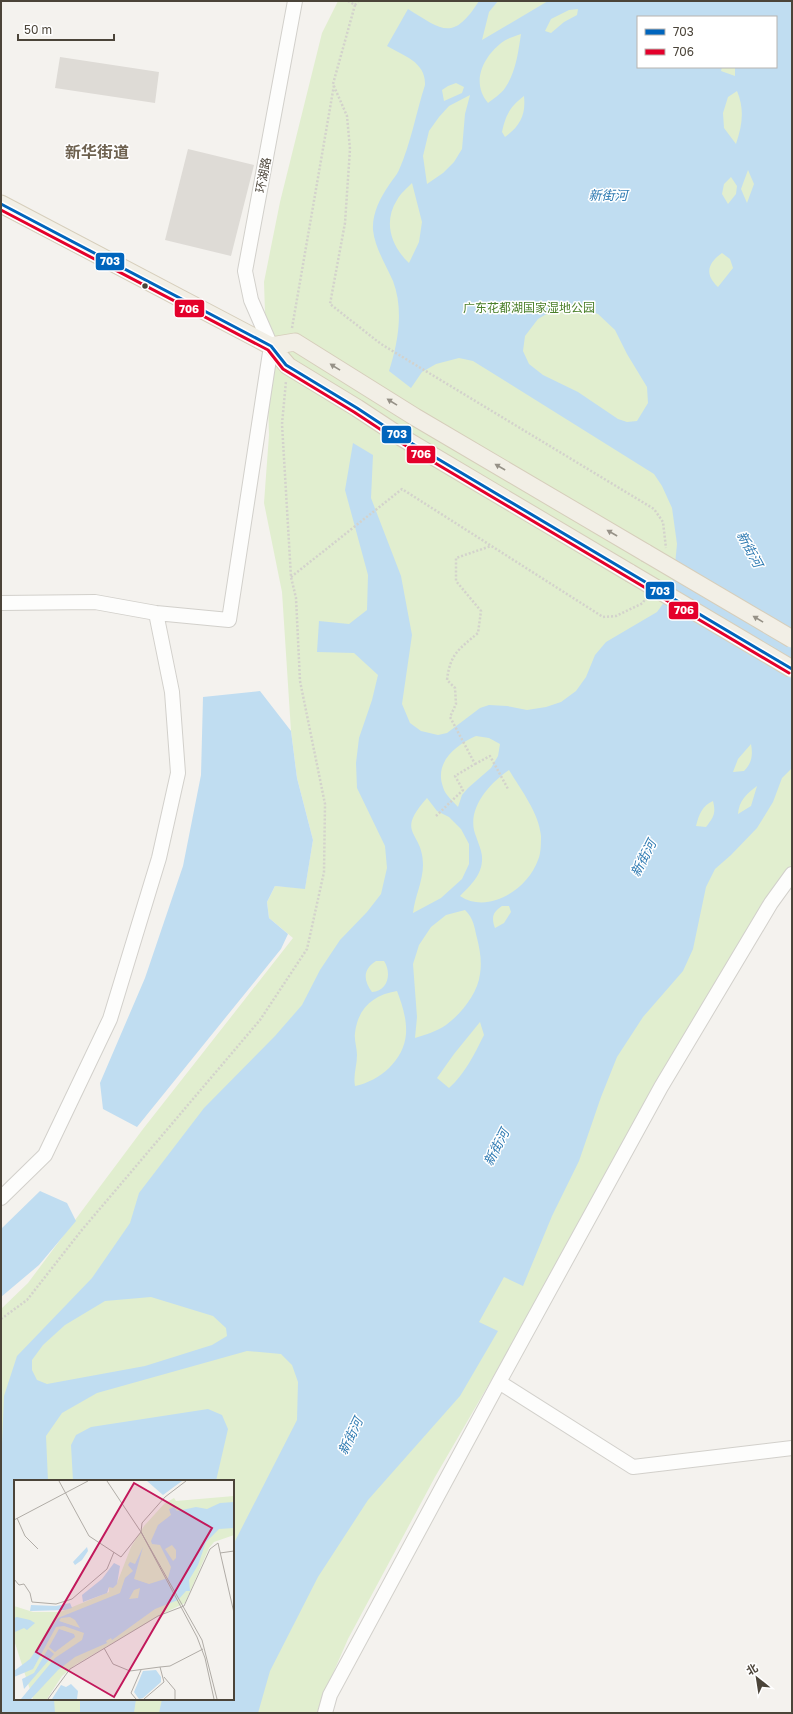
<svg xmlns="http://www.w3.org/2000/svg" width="793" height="1714" font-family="'Golos Text','Noto Sans SC',sans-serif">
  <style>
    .green { fill: #e1eecf; fill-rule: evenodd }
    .water { fill: #c0ddf1; fill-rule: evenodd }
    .building { fill: #dedbd6 }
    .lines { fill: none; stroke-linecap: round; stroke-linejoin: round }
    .minor-casing { stroke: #d2d0cb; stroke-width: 16 }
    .major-casing { stroke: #d6cebb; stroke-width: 19 }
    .path { stroke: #d3d2cc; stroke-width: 2.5; stroke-dasharray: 2 2; stroke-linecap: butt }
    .minor { stroke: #fdfdfc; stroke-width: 14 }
    .major { stroke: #f2efe6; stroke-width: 17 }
    .major-bridge-casing { stroke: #d6cebb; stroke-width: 19; stroke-linecap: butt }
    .major-bridge { stroke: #f2efe6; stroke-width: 17 }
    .bus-1-casing { stroke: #fff; stroke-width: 6 }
    .bus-2-casing { stroke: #fff; stroke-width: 6 }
    .bus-1 { stroke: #0065bd; stroke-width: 3 }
    .bus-2 { stroke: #e4002b; stroke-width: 3 }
    .oneway { fill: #969187 }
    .bus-dot { fill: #4b4439; stroke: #fff; stroke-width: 1.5 }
    .labels { text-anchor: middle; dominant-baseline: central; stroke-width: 3; stroke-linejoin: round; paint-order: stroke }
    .street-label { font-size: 12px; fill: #4b4439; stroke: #fff }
    .park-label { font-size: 12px; fill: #4a7f2a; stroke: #fff }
    .water-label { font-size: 13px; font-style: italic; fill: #2e7ab2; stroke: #fff }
    .district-label { font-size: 16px; font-weight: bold; fill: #6e6250; stroke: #fff }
    .inset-road { fill: none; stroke: #b0aca6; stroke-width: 1 }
    .view { fill: #c2185b; fill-opacity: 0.15; stroke: #c2185b; stroke-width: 2 }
    .inset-edge { fill: none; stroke: #4b4439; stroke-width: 2 }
    .line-badge { stroke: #fff; stroke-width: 1.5 }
    .badge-label { font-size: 11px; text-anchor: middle; font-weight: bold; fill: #fff }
  </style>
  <rect width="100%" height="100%" fill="#f4f2ee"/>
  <!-- green -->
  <path class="green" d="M338 1H792V864L787 870 435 1477 348 1639 320 1703 317 1713H1V1309L28 1283 143 1129 293 938 269 918 267 902 275 886 305 888 313 840 297 778 291 731 282 592 264 503 269 435 264 282 280 202 322 33ZM638 17H776V67H638ZM15 1481H233V1699H15Z"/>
  <!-- water -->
  <path class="water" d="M479 1H498L489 12 482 40 548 1H792V768L782 778 773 802 757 828 731 855 715 869 706 887 693 949 683 971 643 1017 617 1057 601 1097 579 1161 552 1216 523 1286 504 1277 479 1322 498 1331 460 1396 368 1500 318 1577 270 1671 258 1713H159L162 1699H233V1545L297 1420 298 1382 292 1365 281 1354 247 1351 97 1393 62 1413 46 1436 48 1481H15V1699H54L55 1713H1V1468L4 1396 17 1356 92 1278 130 1223 139 1193 204 1108 275 1036 302 1005 320 970 340 940 367 912 381 894 387 868 385 846 357 788 356 763 359 738 372 700 378 675 354 653 317 652 319 621 349 624 367 610 368 575 345 490 353 443 373 455 371 498 401 576 412 635 402 704 410 723 421 731 438 735 447 733 480 708 489 705 507 706 527 710 546 707 561 702 576 691 586 677 595 655 606 642 657 612 665 601 674 575 677 544 672 508 662 486 654 474 473 361 459 358 436 364 422 372 411 388 389 371C398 343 404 310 393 281 386 265 375 248 373 230 372 214 380 198 389 185 392 180 397 175 399 170 411 143 416 113 425 85 426 62 404 56 387 46L408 9C442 30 453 42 479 1ZM578 9 577 15 564 22 551 33 545 31 551 19 569 10ZM638 17H776V67H735V76L721 71 722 67H638ZM521 34C518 53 516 72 505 88 501 94 494 98 488 103 470 82 484 55 504 41 508 38 516 36 521 34ZM456 83 464 87 462 93 444 101 442 90 448 86ZM737 91C745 110 742 126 736 144L724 128 723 113 728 97ZM470 95 465 114 462 149 454 162 443 173 427 184 423 156 429 131 439 117 449 106ZM524 96C526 115 520 126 505 137L502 132C506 114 510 107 524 96ZM748 170 754 184 747 203 741 189ZM731 177 737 186 736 194 728 204 722 194 724 184ZM412 183 422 222 419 242 409 263C391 246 383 222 397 200 400 194 407 188 412 183ZM722 253 730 259 733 268 718 287C704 274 708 263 722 253ZM560 306 580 307 598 314 615 330 627 354 647 387 648 403 637 421 627 422 618 419 578 392 543 375 529 364 523 351 525 336 538 319ZM476 736 489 738 500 744 498 756 491 768 468 788 462 795 458 807C453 801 445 795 443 787 434 762 456 745 476 736ZM751 744C753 755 752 763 744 771L733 772 738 759ZM509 770C521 790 539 813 541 836 541 843 541 854 538 860 528 889 488 915 460 896 471 885 483 874 482 857 482 850 476 838 474 830 469 806 490 783 509 770ZM757 786 751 806 738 814C739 801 746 794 757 786ZM427 798 437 811 449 817 461 829 469 844V864L462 879 441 898 413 913C415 896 423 881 423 865 423 830 394 835 427 798ZM713 801C716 813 714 817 706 827L696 826C699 814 702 806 713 801ZM502 906H509L511 912 504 923 495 928C491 917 493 912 502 906ZM465 910C474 919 474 926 477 938 480 950 482 962 480 974 478 993 461 1014 446 1025 437 1031 425 1035 415 1038L417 1017 413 964 419 945 431 927 446 915ZM376 961H384C392 973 388 991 372 992 363 980 363 969 376 961ZM397 991C402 1004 407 1019 406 1034 404 1060 380 1081 355 1086 353 1075 357 1066 357 1055 357 1048 354 1040 355 1033 358 1008 373 995 397 991ZM480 1022 484 1035C475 1053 465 1074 449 1088L437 1078 454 1054ZM151 1297 213 1316 226 1328 227 1336 212 1345 145 1366 47 1384 37 1380 32 1370V1360L43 1345 65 1325 105 1301Z
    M260 691 291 731 297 778 313 840 305 889 275 886 267 902 269 918 288 934 281 949 137 1127 103 1109 100 1083 145 978 183 866 201 775 203 697Z
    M40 1191 67 1203 76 1221 39 1265 1 1297V1229Z
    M208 1409 222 1415 228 1429 216 1481H73L71 1445 76 1435 91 1427Z
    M80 1699H136L134 1713H80Z"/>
  <!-- building -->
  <path class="building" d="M60 57 159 72 155 103 55 88Z
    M188 149 254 165 231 256 165 240Z"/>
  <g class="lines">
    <defs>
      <path id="minor" d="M1 603 95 602 156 613 229 620 271 346 251 300 245 271 295 1
        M1 1198 45 1155 110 1019 159 858 178 773 172 692 156 613
        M499 1382 633 1467 792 1448
        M325 1713 330 1695 499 1382 661 1087 771 903 792 874"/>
      <path id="major" d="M1 204 271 346 288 366 357 408 401 437 630 573
        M271 346 295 342 415 417 646 553"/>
    </defs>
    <!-- minor casing -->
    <use href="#minor" class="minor-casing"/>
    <!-- major casing -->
    <use href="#major" class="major-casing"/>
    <!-- path -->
    <path class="path" d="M348 1 355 5 333 84 347 116 350 149 345 223 330 304 381 344 654 509 663 522 666 548
      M355 5 358 1
      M292 328 334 85
      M291 577 402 489 603 617 616 616 643 603 645 599
      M475 764 490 756 508 789
      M436 816 463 790 455 776 475 764 450 717 456 704 455 688 447 680C450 654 459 649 478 633L481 611 456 581V558L491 546
      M1 1319 27 1300 81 1231 260 1020 307 949 324 872 325 804 300 681 296 598 291 577 282 424 286 381"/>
    <!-- minor -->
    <use href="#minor" class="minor"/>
    <!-- major -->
    <use href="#major" class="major"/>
    <defs>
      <path id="major-bridge" d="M646 553 792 639
        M630 573 792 669"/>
    </defs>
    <!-- major-bridge casing -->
    <use href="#major-bridge" class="major-bridge-casing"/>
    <!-- major-bridge -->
    <use href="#major-bridge" class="major-bridge"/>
    <defs>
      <path id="bus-1" d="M1 204 271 346 286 365 357 408 401 437 792 669"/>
      <path id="bus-2" d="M1 210 268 350 283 369 354 412 398 441 789 673"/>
    </defs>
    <!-- bus-1 casing -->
    <use href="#bus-1" class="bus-1-casing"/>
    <!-- bus-2 casing -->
    <use href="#bus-2" class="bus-2-casing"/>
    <!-- bus-1 -->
    <use href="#bus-1" class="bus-1"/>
    <!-- bus-2 -->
    <use href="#bus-2" class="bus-2"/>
  </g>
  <!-- one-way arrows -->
  <defs><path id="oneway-solid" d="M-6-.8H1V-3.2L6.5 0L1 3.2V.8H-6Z"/></defs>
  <g class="oneway">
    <use href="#oneway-solid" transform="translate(335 367) rotate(-148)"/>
    <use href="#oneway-solid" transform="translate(392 402) rotate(-148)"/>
    <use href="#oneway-solid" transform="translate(500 467) rotate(-150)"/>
    <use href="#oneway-solid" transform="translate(612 533) rotate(-150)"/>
    <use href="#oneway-solid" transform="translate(758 619) rotate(-149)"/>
  </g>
  <!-- markers -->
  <circle class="bus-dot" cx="145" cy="286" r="3.5"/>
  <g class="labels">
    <!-- street labels -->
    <g class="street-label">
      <text transform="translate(263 175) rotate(-79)">环湖路</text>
    </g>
    <!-- park labels -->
    <g class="park-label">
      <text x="529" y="307">广东花都湖国家湿地公园</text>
    </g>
    <!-- water labels -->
    <g class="water-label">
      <text x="608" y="195">新街河</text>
      <text transform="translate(750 549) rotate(62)">新街河</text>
      <text transform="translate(643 858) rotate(-63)">新街河</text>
      <text transform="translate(496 1147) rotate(-63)">新街河</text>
      <text transform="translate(350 1436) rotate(-64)">新街河</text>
    </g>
    <!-- district labels -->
    <g class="district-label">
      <text x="97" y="152">新华街道</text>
    </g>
  </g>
  <!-- overview -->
  <g transform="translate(14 1480)">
    <rect width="220" height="220" fill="#f4f2ee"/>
    <path d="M220 16V55L200 62 195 68 171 123 148 134 61 185 48 196 33 219H19L0 160V126L19 132H46L95 112V107L103 103 117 67 130 46 150 24 160 18 162 21Z" fill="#e1eecf"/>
    <path d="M133 1H168L149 15ZM220 22V48L205 49 192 62 184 85 175 100 176 111H172L164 120 141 129 98 160 97 158 92 161 93 163 61 177 44 190 17 219H7L41 178 68 160 70 153 50 146 42 147 19 189 0 197V191L16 179 44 138 106 113 111 98 119 91 114 85 116 82 121 84 129 67 120 99 135 104 154 98 157 87 146 65 138 64 137 61 144 45 157 35 155 29 160 27 163 31 182 27 193 29 206 23ZM158 65 162 70V78L159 81 151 69ZM126 108 124 118 115 119 120 110ZM56 137 61 140 66 148 45 141 47 138ZM73 67 74 71 68 80 61 85 59 82ZM100 83 106 86 103 104 99 108 95 107 93 113 69 122 68 115 88 99ZM56 123 58 128 51 130 16 131 17 125 42 126ZM3 137 16 140 21 143 13 150 10 148 1 152 0 138ZM45 149 60 154 61 157 41 172 35 167ZM34 169 40 174 10 209 8 199 20 193ZM142 190 147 197V202L129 218 125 219 120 212 129 191ZM57 204 64 211 63 219H38L47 205 52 207Z" fill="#c0ddf1" fill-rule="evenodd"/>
    <path class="inset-road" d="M45 1 75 56 107 77 127 52 128 43 151 17 172 1M93 1 127 52 183 157 191 178 200 219M3 38 11 56 24 69M0 40 74 1M127 52 188 160 203 219M206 73 220 71M0 99 5 105 10 104 16 113 18 122 42 124 58 119 93 89 100 72M90 168 99 184 116 191 146 187 150 202 130 219M146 187 156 186 189 169M150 197 161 210V219M34 219 56 189 144 136 170 126 196 69 204 63 220 133M122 219 117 213 127 190"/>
    <path class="view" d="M120 3 198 48 100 217 22 172Z"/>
    <rect width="220" height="220" class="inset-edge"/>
  </g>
  <g class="line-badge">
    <rect x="95" y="252" width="30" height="19" rx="4" fill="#0065bd"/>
    <rect x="174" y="299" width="31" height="19" rx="4" fill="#e4002b"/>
    <rect x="381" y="425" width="31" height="19" rx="4" fill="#0065bd"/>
    <rect x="406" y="445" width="30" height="19" rx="4" fill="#e4002b"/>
    <rect x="645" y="581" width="30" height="19" rx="4" fill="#0065bd"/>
    <rect x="668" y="601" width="31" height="19" rx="4" fill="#e4002b"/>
  </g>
  <g class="badge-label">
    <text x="110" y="265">703</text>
    <text x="189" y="313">706</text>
    <text x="397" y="438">703</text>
    <text x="421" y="458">706</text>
    <text x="660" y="595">703</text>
    <text x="684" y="614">706</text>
  </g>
  <!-- border -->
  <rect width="793" height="1714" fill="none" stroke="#4b4439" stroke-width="4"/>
  <!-- legend -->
  <rect x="637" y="16" width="140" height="52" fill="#ffffff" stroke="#b7b4b0"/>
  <rect x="645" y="29" width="20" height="6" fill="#0065bd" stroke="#b7b4b0"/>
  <text x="673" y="36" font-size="12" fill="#4b4439">703</text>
  <rect x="645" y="49" width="20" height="6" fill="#e4002b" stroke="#b7b4b0"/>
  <text x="673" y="56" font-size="12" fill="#4b4439">706</text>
  <!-- north arrow -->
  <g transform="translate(757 1678) rotate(330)" stroke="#ffffff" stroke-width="3" paint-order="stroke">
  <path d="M0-3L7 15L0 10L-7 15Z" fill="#4b4439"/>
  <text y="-6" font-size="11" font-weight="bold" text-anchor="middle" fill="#4b4439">北</text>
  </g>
  <!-- scale -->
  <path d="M18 34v6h96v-6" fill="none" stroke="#4b4439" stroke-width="2"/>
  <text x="24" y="34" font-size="12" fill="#4b4439" stroke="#ffffff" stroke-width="3" paint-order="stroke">50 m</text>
</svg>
